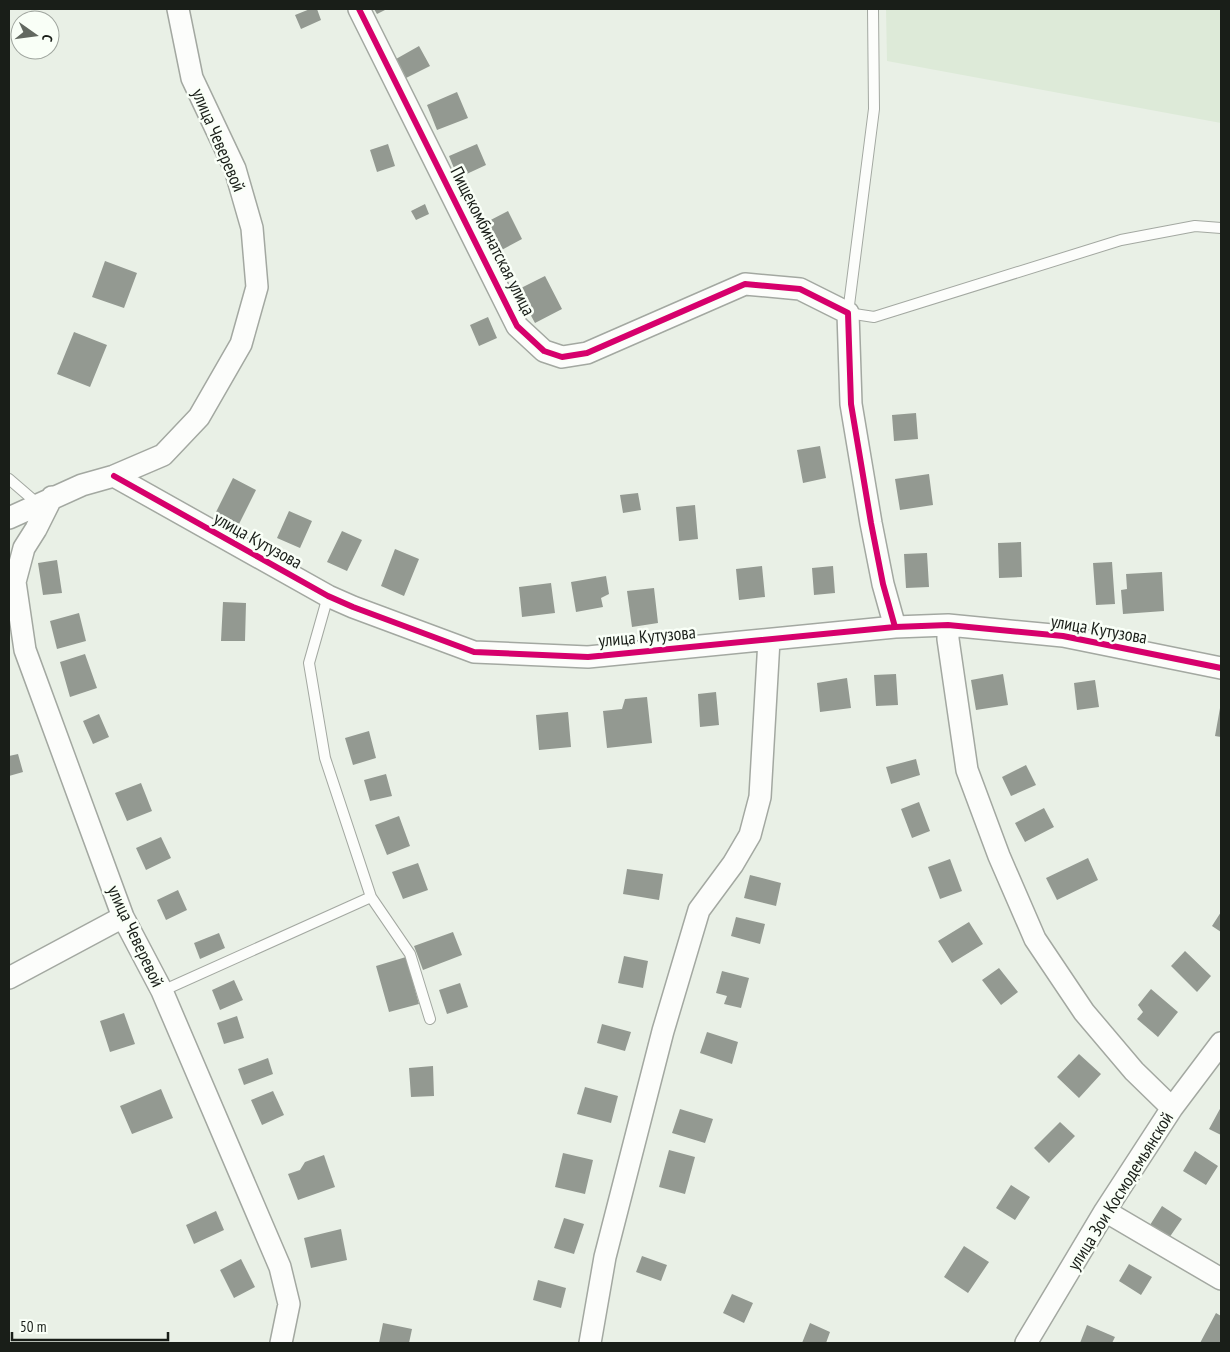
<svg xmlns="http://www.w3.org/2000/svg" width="1230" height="1352" font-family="'PT Sans Narrow',sans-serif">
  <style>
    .built { fill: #ddead8 }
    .building { fill: #939991 }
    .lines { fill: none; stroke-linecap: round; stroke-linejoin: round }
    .lane-casing { stroke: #a3a8a1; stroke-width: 12 }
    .street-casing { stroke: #a3a8a1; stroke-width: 24 }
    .lane { stroke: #fcfdfb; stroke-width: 10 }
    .street { stroke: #fcfdfb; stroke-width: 21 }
    .cycleway-casing { stroke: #f9fff7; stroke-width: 9 }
    .cycleway { stroke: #d6006c; stroke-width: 6 }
    .labels { text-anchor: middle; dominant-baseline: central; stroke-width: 5; stroke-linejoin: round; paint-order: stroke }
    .street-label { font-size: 18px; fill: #191e18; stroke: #f9fff7 }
  </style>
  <rect width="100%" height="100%" fill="#e9f0e6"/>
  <!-- built -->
  <path class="built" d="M886 9H1221V123L887 61Z"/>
  <!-- building -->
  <path class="building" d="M310 9H317L321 20 301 29 295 15Z
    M374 9H387L377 14Z
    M419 46 430 66 406 78 396 59Z
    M457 92 468 118 437 130 427 105Z
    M388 144 395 166 377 172 370 150Z
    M477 144 486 165 458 178 449 156Z
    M425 204 429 214 416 220 411 211Z
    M508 211 522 239 496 253 481 225Z
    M105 261 137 273 124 308 92 297Z
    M545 276 562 309 535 323 517 290Z
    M488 317 497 338 479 346 470 325Z
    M74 332 107 345 90 387 57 374Z
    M916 413 918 439 894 441 892 415Z
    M820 446 826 478 803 483 797 450Z
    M929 474 933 505 900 510 895 479Z
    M233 478 256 490 238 526 215 514Z
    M638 493 641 510 623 513 620 495Z
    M695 505 698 539 679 541 676 507Z
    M289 511 312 521 300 548 277 538Z
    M342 531 362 540 347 571 327 562Z
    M1021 542 1022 577 999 578 998 543Z
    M395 549 419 559 404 596 381 586Z
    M927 553 929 587 906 588 904 554Z
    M57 560 62 593 43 595 38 563Z
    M1112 562 1115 604 1096 605 1093 563Z
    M762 566 765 597 739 600 736 569Z
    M833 566 835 593 814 595 812 568Z
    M1162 572 1164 611 1123 614 1121 590 1127 589 1126 574Z
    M606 576 609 594 601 598 603 607 576 612 571 582Z
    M551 583 555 613 522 617 519 587Z
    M654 588 658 623 632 627 627 591Z
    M223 602 246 603 245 641H221Z
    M79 613 86 641 57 649 50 621Z
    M85 654 97 688 70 697 60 662Z
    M896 674 898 705 876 706 874 675Z
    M1003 674 1008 705 976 710 971 680Z
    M847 678 851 708 820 712 817 683Z
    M1095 680 1099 707 1077 710 1074 683Z
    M716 692 719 725 700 727 698 694Z
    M647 697 652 743 607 748 603 711 622 709 625 699Z
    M1220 708H1221V737L1215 736Z
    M568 712 571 747 539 750 536 715Z
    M99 714 109 737 93 744 83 721Z
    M369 731 376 758 353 765 345 738Z
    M18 754 23 772 9 776V756Z
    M916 759 920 775 891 784 886 767Z
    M1026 765 1036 785 1011 796 1002 777Z
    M386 774 392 796 370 801 364 780Z
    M141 783 152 811 127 821 115 793Z
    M919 802 930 831 912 838 901 809Z
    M1044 808 1054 827 1025 842 1015 823Z
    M399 816 410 846 387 855 375 825Z
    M161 837 171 858 146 870 136 848Z
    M1088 858 1098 880 1057 900 1046 878Z
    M950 859 962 891 940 899 928 867Z
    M418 863 428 890 403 899 392 872Z
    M627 869 663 874 659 900 623 894Z
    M750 875 781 883 776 906 744 898Z
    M178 890 187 910 166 920 157 900Z
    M1221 912V932L1212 926Z
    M736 917 765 924 760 944 731 936Z
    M969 922 983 944 952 963 938 941Z
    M453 932 462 955 423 970 414 946Z
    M219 933 225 948 200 959 194 943Z
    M1185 951 1211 976 1197 992 1171 966Z
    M624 956 648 961 643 988 618 983Z
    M406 957 419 1004 389 1012 376 966Z
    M999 968 1018 992 1001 1005 982 980Z
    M722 971 749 978 741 1008 724 1004 727 996 716 993Z
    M234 980 243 1000 220 1010 212 990Z
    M460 983 468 1007 447 1014 439 990Z
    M1151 989 1178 1012 1158 1037 1137 1019 1143 1012 1138 1005Z
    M124 1013 135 1044 110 1052 100 1021Z
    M237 1016 244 1038 224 1044 217 1023Z
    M602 1024 631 1032 625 1051 597 1043Z
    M707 1032 738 1042 732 1064 700 1053Z
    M1079 1054 1101 1074 1079 1098 1057 1077Z
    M268 1058 273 1074 244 1085 238 1069Z
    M433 1066 434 1096 411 1097 409 1068Z
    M585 1087 618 1096 611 1123 577 1114Z
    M161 1089 173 1118 132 1134 120 1106Z
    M273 1091 284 1115 262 1125 251 1100Z
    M1221 1107V1135L1209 1129Z
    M680 1109 713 1119 705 1143 672 1133Z
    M1060 1122 1075 1136 1049 1163 1034 1148Z
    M669 1150 695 1157 685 1194 659 1187Z
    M1195 1151 1218 1166 1206 1185 1183 1171Z
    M563 1153 593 1160 585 1194 555 1187Z
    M324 1155 335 1187 298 1200 288 1174 300 1170 305 1162Z
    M1011 1185 1030 1197 1015 1220 996 1208Z
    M1162 1206 1182 1219 1169 1238 1150 1225Z
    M216 1211 224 1230 194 1244 186 1225Z
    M564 1218 584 1224 574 1254 554 1248Z
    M341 1229 347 1260 311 1268 304 1238Z
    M964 1246 989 1262 968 1293 944 1277Z
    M642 1256 667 1265 661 1281 636 1272Z
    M241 1259 255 1287 234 1298 220 1270Z
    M1129 1264 1152 1277 1141 1295 1119 1281Z
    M538 1280 566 1288 561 1308 533 1300Z
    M732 1294 753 1303 744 1323 723 1313Z
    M1216 1313 1221 1316V1343H1200Z
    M383 1323 412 1329 409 1343H379Z
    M810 1323 830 1332 826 1343H802Z
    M1087 1325 1115 1337 1112 1343H1080Z"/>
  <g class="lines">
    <defs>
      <path id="lane" d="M873 9 874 109 848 313 874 317 1121 240 1195 226 1221 228
        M9 479 38 504
        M328 596 309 663 325 758 371 897 410 954 430 1019
        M162 991 371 897"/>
      <path id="street" d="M359 9 517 326 544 351 562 357 587 353 745 284 800 289 848 313 851 404 871 523 883 584 895 627
        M114 476 328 596 353 607 474 652 588 657 895 627 948 625 1063 636 1221 668
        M52 497 36 529 24 548 15 582 25 650 123 917 162 991 280 1267 289 1304 281 1343
        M9 518 82 485 114 476 163 455 199 417 241 344 257 287 252 228 235 169 192 78 178 9
        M948 625V639L967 770 999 856 1035 939 1084 1012 1134 1071 1172 1108
        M9 978 123 917
        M1105 1211 1221 1279
        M590 1343 605 1257 663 1031 699 910 733 864 750 835 760 797 769 640
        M1026 1343 1105 1211 1172 1108 1221 1043"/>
    </defs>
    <!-- lane casing -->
    <use href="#lane" class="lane-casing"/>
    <!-- street casing -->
    <use href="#street" class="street-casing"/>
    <!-- lane -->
    <use href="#lane" class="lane"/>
    <!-- street -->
    <use href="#street" class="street"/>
    <defs>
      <path id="cycleway" d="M359 9 517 326 544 351 562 357 587 353 745 284 800 289 848 313 851 404 871 523 883 584 895 627
        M114 476 328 596 353 607 474 652 588 657 895 627 948 625 1063 636 1221 668"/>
    </defs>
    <!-- cycleway casing -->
    <use href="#cycleway" class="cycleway-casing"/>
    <!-- cycleway -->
    <use href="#cycleway" class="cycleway"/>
  </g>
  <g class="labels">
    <!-- street labels -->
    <g class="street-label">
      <text transform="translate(219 140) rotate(67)">улица Чеверевой</text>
      <text transform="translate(493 241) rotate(63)">Пищекомбинатская улица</text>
      <text transform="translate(258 540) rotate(29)">улица Кутузова</text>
      <text transform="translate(1099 629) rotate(10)">улица Кутузова</text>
      <text transform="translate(647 636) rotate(-5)">улица Кутузова</text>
      <text transform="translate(136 936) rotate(65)">улица Чеверевой</text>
      <text transform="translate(1120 1191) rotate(-58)">улица Зои Космодемьянской</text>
    </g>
  </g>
  <!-- border -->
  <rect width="1230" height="1352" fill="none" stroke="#191e18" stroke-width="20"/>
  <!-- north arrow -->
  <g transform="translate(35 35) rotate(104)"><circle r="24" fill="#f9fff7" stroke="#9fa59e"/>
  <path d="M0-4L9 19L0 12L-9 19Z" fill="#626860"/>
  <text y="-8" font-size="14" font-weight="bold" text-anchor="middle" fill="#191e18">С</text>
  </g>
  <!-- scale -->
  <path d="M12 1332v8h156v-8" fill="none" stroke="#191e18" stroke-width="2.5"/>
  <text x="20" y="1332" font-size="15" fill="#191e18" stroke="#f9fff7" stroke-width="4" paint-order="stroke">50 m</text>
</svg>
